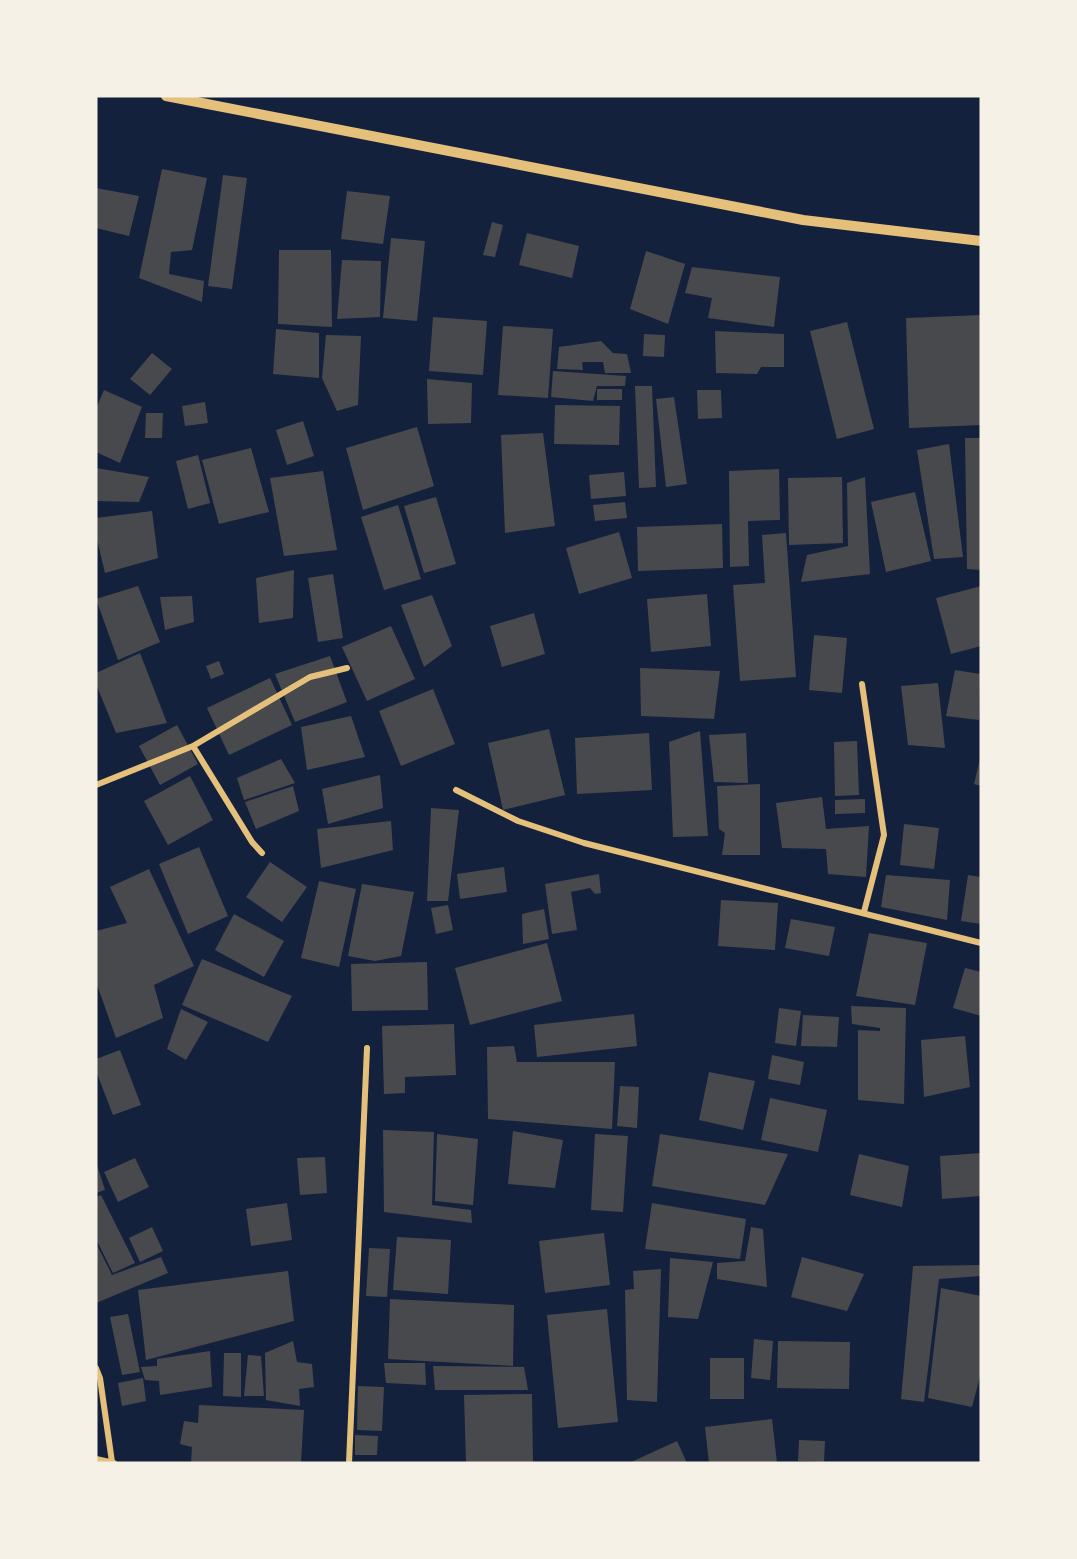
<svg xmlns="http://www.w3.org/2000/svg" width="1077" height="1559" font-family="Figtree,sans-serif">
  <style>
    .building { fill: #48494c }
    .lines { fill: none; stroke-linecap: round; stroke-linejoin: round }
    .minor { stroke: #e5c07b; stroke-width: 6 }
    .tertiary { stroke: #e5c07b; stroke-width: 10 }
  </style>
  <rect width="100%" height="100%" fill="#14213d"/>
  <!-- building -->
  <path class="building" d="M162 169 207 178 192 250 171 252 169 274 204 281 202 302 139 278Z
    M223 175 247 178 232 289 208 286Z
    M96 188 139 196 129 236 96 228Z
    M347 191 390 196 383 244 341 239Z
    M492 222 503 225 495 257 483 255Z
    M527 233 579 246 572 278 519 265Z
    M391 238 425 241 417 321 383 318Z
    M279 250H331L332 327 278 324Z
    M646 251 685 264 668 324 630 309Z
    M342 260 381 261 380 317 337 319Z
    M692 267 780 277 774 327 708 318 712 298 685 293Z
    M981 315V425L909 428 906 318Z
    M433 317 487 321 483 375 429 371Z
    M847 322 874 429 837 439 810 331Z
    M503 326 553 329 548 398 498 395Z
    M276 329 319 333V378L273 374Z
    M715 331 784 334V367H761L757 374 716 373Z
    M644 334 665 335 664 357 643 356Z
    M326 335 361 336 358 405 337 411 322 378Z
    M601 341 613 353 627 354 631 373H605L603 362H582L583 370 557 369 559 347Z
    M152 353 172 369 150 395 130 379Z
    M553 371 626 376 625 386H597L593 401 551 397Z
    M427 379 472 383 471 423 428 424Z
    M635 386H652L656 487 639 488Z
    M597 389H622V400H597Z
    M104 390 142 407 120 463 96 452V409Z
    M697 390H721L722 418 698 419Z
    M674 397 687 484 666 487 656 399Z
    M205 402 208 423 185 426 182 406Z
    M555 405 620 406 619 445 554 444Z
    M146 413H163L162 438H145Z
    M303 421 314 456 287 465 276 430Z
    M417 427 434 486 363 510 346 448Z
    M543 433 555 526 505 533 501 435Z
    M965 438H981V570L967 569Z
    M949 444 963 557 934 559 917 450Z
    M251 448 269 512 219 524 202 460Z
    M198 455 210 503 188 509 176 461Z
    M96 468 149 477 139 502 96 501Z
    M779 469 780 520 748 521 749 566 730 567 729 471Z
    M323 471 337 550 284 556 270 478Z
    M624 472 626 496 591 499 589 475Z
    M842 477 843 543 789 545 788 478Z
    M865 477 870 574 801 582 807 555 848 546 847 483Z
    M915 492 931 561 886 572 871 502Z
    M436 497 456 564 424 573 404 506Z
    M625 502 627 518 595 521 593 505Z
    M398 505 421 579 384 590 361 517Z
    M152 511 158 558 105 573 96 535V518Z
    M722 524 723 568 638 571 637 527Z
    M619 532 632 578 579 594 566 548Z
    M786 533 796 677 740 681 733 585 765 583 762 535Z
    M294 570 293 618 259 623 256 578Z
    M333 574 343 638 318 642 308 578Z
    M138 586 160 642 118 660 96 599Z
    M981 586V646L951 654 936 598Z
    M707 594 711 646 651 652 647 599Z
    M432 595 452 646 424 667 401 605Z
    M192 596 194 622 165 630 160 597Z
    M534 613 545 654 502 667 490 626Z
    M391 626 415 679 367 701 342 647Z
    M814 635 847 638 842 693 809 690Z
    M140 653 167 723 116 733 96 684V673Z
    M330 656 347 702 295 722 275 674Z
    M219 661 224 674 211 679 206 666Z
    M640 668 720 671 714 719 641 716Z
    M955 670 980 674 979 720 946 716Z
    M270 678 292 725 229 755 207 708Z
    M938 683 945 748 908 745 901 686Z
    M433 689 455 744 401 766 379 711Z
    M351 716 365 757 307 770 301 727Z
    M177 725 198 764 160 785 139 746Z
    M549 729 565 795 503 810 488 743Z
    M700 731 708 836 673 837 669 742Z
    M649 733 652 790 577 794 575 738Z
    M746 733 748 783 714 782 709 735Z
    M857 741 859 795 835 796 834 742Z
    M281 759 295 783 244 800 237 778Z
    M980 759H981V786L974 784Z
    M380 775 383 808 328 824 322 789Z
    M190 776 213 820 168 845 144 801Z
    M760 784V855H722L725 833 719 829 717 786Z
    M293 786 299 811 256 829 245 802Z
    M822 797 826 829 869 826 866 877 828 874 826 849 782 848 776 803Z
    M865 799V813L835 814V800Z
    M431 808 459 810 448 901H427Z
    M391 821 393 850 321 868 317 829Z
    M904 824 939 828 934 869 900 865Z
    M199 847 228 916 188 934 159 864Z
    M270 862 307 887 282 922 246 897Z
    M504 867 507 892 460 899 457 874Z
    M149 869 194 966 154 985 163 1018 116 1038 96 982V931L127 923 110 887Z
    M599 874 601 893 595 894 590 888 571 892 577 930 552 934 545 884Z
    M886 875 950 880 947 920 881 907Z
    M968 875 981 877V924L961 921Z
    M319 881 356 889 339 967 301 958Z
    M362 884 414 892 401 956 375 961 348 956Z
    M721 900 778 903 775 950 718 946Z
    M448 905 453 930 436 934 431 908Z
    M544 909 549 939 523 944 522 914Z
    M234 914 284 941 264 977 215 950Z
    M791 919 835 927 829 956 785 948Z
    M869 933 927 943 915 1005 856 996Z
    M547 943 562 1001 470 1025 455 968Z
    M202 959 292 996 268 1042 182 1005Z
    M427 962 428 1010 352 1011 351 964Z
    M965 968 981 972V1016L953 1008Z
    M851 1006 906 1008 904 1104 858 1100V1030L880 1031V1028L852 1024Z
    M779 1008 801 1011 796 1046 775 1043Z
    M181 1009 208 1022 186 1060 167 1049Z
    M634 1014 637 1046 537 1057 534 1025Z
    M803 1015 839 1017 837 1047 801 1046Z
    M454 1024 456 1075 405 1077V1093L384 1094 382 1026Z
    M965 1036 970 1087 924 1097 921 1040Z
    M514 1046 517 1062H615L612 1129 488 1119 487 1047Z
    M120 1050 141 1105 113 1115 96 1071V1059Z
    M772 1055 804 1062 800 1085 768 1079Z
    M709 1072 755 1081 743 1130 699 1120Z
    M620 1086 639 1087 637 1128 617 1126Z
    M770 1098 827 1110 818 1152 761 1140Z
    M383 1130 434 1132 432 1205 471 1210 472 1223 384 1212Z
    M513 1131 563 1140 555 1188 508 1184Z
    M437 1134 478 1139 473 1205 435 1201Z
    M595 1134 628 1136 623 1212 591 1210Z
    M660 1134 788 1154 765 1205 652 1186Z
    M981 1153V1196L942 1199 940 1156Z
    M859 1154 909 1166 902 1207 850 1195Z
    M325 1157 327 1193 300 1195 297 1158Z
    M135 1158 149 1187 118 1202 104 1172Z
    M96 1162 105 1190 96 1193Z
    M101 1195 135 1263 113 1273 96 1239V1197Z
    M287 1203 292 1240 251 1246 246 1209Z
    M652 1203 746 1219 740 1259 645 1249Z
    M152 1227 163 1251 140 1262 129 1238Z
    M751 1227 763 1229 767 1287 717 1279V1263L745 1261Z
    M604 1233 610 1285 545 1293 539 1241Z
    M397 1237 451 1240 448 1294 393 1290Z
    M96 1243 112 1275 161 1257 168 1273 96 1303Z
    M369 1248 390 1249 387 1297 366 1296Z
    M802 1257 864 1274 847 1311 791 1297Z
    M670 1258 713 1262 698 1319 668 1317Z
    M981 1265V1276L939 1279 924 1402 901 1399 913 1266Z
    M661 1269 657 1402 627 1400 625 1290 634 1289 633 1271Z
    M288 1271 294 1321 146 1360 138 1290Z
    M941 1288 981 1296V1373L972 1407 928 1398Z
    M390 1299 514 1305 513 1366 388 1359Z
    M607 1309 618 1422 558 1428 547 1315Z
    M128 1314 140 1372 122 1375 110 1317Z
    M754 1339 773 1341 770 1380 751 1378Z
    M293 1341 297 1362 312 1364 314 1387 299 1389 300 1406 266 1400 265 1353Z
    M778 1341 850 1342 849 1389 777 1388Z
    M210 1351 212 1387 160 1395 159 1381 145 1380 141 1367 157 1366V1359Z
    M224 1353H241V1397L223 1396Z
    M248 1355 261 1356 264 1396H244Z
    M710 1358H744V1399H710Z
    M384 1363H425L426 1385 386 1383Z
    M433 1366 524 1367 528 1390H435Z
    M143 1378 146 1401 122 1406 118 1383Z
    M358 1386 384 1387 382 1431 357 1430Z
    M532 1394 533 1463H466L464 1395Z
    M199 1405 304 1410 301 1463H191L192 1447 180 1444 184 1421 198 1423Z
    M772 1419 777 1463H709L705 1427Z
    M355 1435 378 1436 377 1455H355Z
    M799 1440 825 1441 824 1462 798 1461Z
    M677 1441 687 1463H629Z"/>
  <g class="lines">
    <!-- minor -->
    <path class="minor" d="M862 684 884 835 864 912
      M193 746 310 677 347 668
      M96 785 193 746 252 842 262 853
      M456 790 518 821 584 843 981 943
      M96 1368 100 1378 112 1462
      M96 1459 114 1463
      M349 1463 367 1048"/>
    <!-- tertiary -->
    <path class="tertiary" d="M166 96 803 220 981 241"/>
  </g>
  <!-- border -->
  <rect width="1077" height="1559" fill="none" stroke="#f6f1e7" stroke-width="195"/>
</svg>
